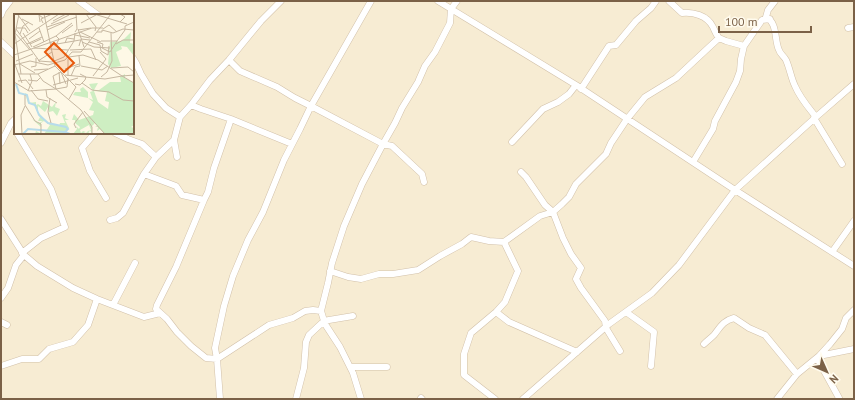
<svg xmlns="http://www.w3.org/2000/svg" width="855" height="400" font-family="'PT Sans',sans-serif">
  <style>
    .residential { fill: #f7ecd3; fill-rule: evenodd }
    .lines { fill: none; stroke-linecap: round; stroke-linejoin: round }
    .minor-casing { stroke: #d2c1aa; stroke-width: 7 }
    .minor { stroke: #fff; stroke-width: 6 }
    .inset-river { fill: none; stroke: #b7dceb; stroke-width: 2 }
    .inset-road { fill: none; stroke: #c6b7a1; stroke-width: 1 }
    .view { fill: #e8590c; fill-opacity: 0.15; stroke: #e8590c; stroke-width: 2 }
    .inset-edge { fill: none; stroke: #7b6147; stroke-width: 2 }
  </style>
  <rect width="100%" height="100%" fill="#fef8e6"/>
  <!-- residential -->
  <path class="residential" d="M1 1H854V399H1ZM15 15H133V133H15Z"/>
  <g class="lines">
    <defs>
      <path id="minor" d="M79 1 98 15
        M438 1 576 85 735 190 854 266
        M669 1 682 13C693 12 707 15 713 27 715 31 715 33 719 38
        M775 1 768 10 766 17C778 23 774 40 779 50 780 54 784 56 786 60 790 69 791 78 795 86 800 98 808 107 816 117
        M3 10 10 1
        M1 15 3 10V1
        M848 28 854 27
        M1 42 15 55
        M133 58 136 63 141 74 153 94 166 108 180 117
        M229 60 240 71 277 87 290 95 295 98 311 106 383 144 392 146 422 174 424 182
        M581 89 609 46 616 45 636 21 651 8 656 1
        M191 105 201 109 231 119 292 144
        M814 118 842 164
        M231 119 214 168 208 192 204 200 176 267 157 305 156 309 167 319 177 332 191 346 206 358 217 359 269 325 293 318 305 311 313 310 321 311
        M17 133 51 189 65 227 41 238 22 253
        M95 133 82 148 90 171 106 198
        M115 133 128 139 142 144 156 157
        M512 142 543 109 558 102 569 94 576 85
        M1 143 11 123 15 119
        M177 157 174 140 180 117 191 105 210 80 229 60 261 21 281 1
        M693 162 713 129 715 121 736 82 740 71 741 59 744 46 762 20 770 19
        M521 172 526 177 545 205 553 212 563 238 571 254 581 268 576 279 581 288 605 321 606 328 620 351
        M144 174 176 186 182 195 204 200
        M1 219 24 255 37 266 73 288 97 299 144 317 160 313
        M110 220 117 218 123 213 144 174 156 157 174 140
        M504 242 540 216 553 212 562 204 569 197 576 184 606 154 611 143 627 119 645 97 676 78 706 50 719 38 726 41 744 46
        M832 252 854 221
        M330 271 348 277 361 279 379 274H393L418 270 440 256 462 244 471 237 489 241 504 242 518 271 505 302 496 312 471 333 464 354V375L495 399
        M1 298 8 288 16 265 24 255
        M113 305 135 263
        M496 312 509 322 577 352
        M626 312 654 332 651 366
        M1 322 7 325
        M704 344C707 341 711 338 714 335 721 326 723 321 734 318L749 328 765 335 797 374
        M819 356 830 344 842 329 846 318 854 310
        M817 358 839 398
        M1 366 22 359H39L49 349 73 342 88 325 97 299
        M351 367H387
        M421 398 422 399
        M220 399 217 359 215 348 224 306 233 276 248 240 263 212 284 160 300 129 311 106 371 1
        M296 399 304 368 306 342 309 335 324 321 329 320 353 316
        M361 399 353 373 340 347 325 324 321 311 328 283 332 263 344 226 362 184 383 144 395 123 402 108 418 82 425 66 435 52 450 23 451 9 457 1
        M523 399 609 324 652 293 679 265 735 190 816 117 854 84
        M777 399 797 374 819 356 854 349"/>
    </defs>
    <!-- minor casing -->
    <use href="#minor" class="minor-casing"/>
    <!-- minor -->
    <use href="#minor" class="minor"/>
  </g>
  <!-- overview -->
  <g transform="translate(14 14)">
    <rect width="120" height="120" fill="#fef8e6"/>
    <path d="M117 18 116 29 120 30V42L113 33 107 32 108 35 102 38 107 52 97 54 94 50 96 28 108 27ZM111 60V64L120 69V111L117 113 120 114V120H85L90 119 86 115 83 117 84 113H81L83 112 81 109 78 112V120L76 116 74 120H71L74 117 77 116 75 111 66 116 67 119 69 117 72 118 67 120H59L63 115 62 112 65 115 66 113 61 109V106H58L60 100 65 106 79 101 80 97 75 96 79 88 74 84 79 86 76 78 79 77 75 70 84 69 80 76H85L96 68H107L106 63ZM80 77 93 78 91 87 95 88 94 95 84 88ZM69 73 74 78V84L59 81 61 78H67L66 75ZM11 79 13 80 15 89 22 88V91L24 90 27 92 29 87 38 93 42 88 41 93 46 95 43 102 39 97 35 98 34 93 31 98 24 92V98L34 109 45 112 46 109H51L48 101 52 100 51 104 55 106H51L55 114 51 117 57 120H30L36 111 30 107 27 109V120H21L22 117 26 119 27 113 18 105 25 109 29 107H24L26 103 20 91 14 89Z" fill="#ceeec2" fill-rule="evenodd"/>
    <path class="inset-river" d="M2 70 5 79 13 81 15 89 21 91 25 101 34 109 52 113 54 115 51 118 56 120M9 120 14 115 51 118"/>
    <path class="inset-road" d="M5 0 1 20 7 60M30 0 41 52 62 73 55 85M72 0 82 13 81 17M80 0 113 10M106 0 111 3 106 8M4 1 16 17M8 5 19 11M39 7 52 0M26 8 25 1 29 4M29 9 27 5 38 0M67 9 82 1M37 10 55 1M33 13 63 3M2 14H11L14 19M25 14 30 28M2 15 26 48M64 15 70 33M89 15 95 11 103 18M33 16 51 8M64 16 77 14M61 18 63 15 62 0M66 18 87 28M83 18H88V16L99 19 109 15 120 16M1 19 16 36M9 19 18 33M48 19 59 11M6 20 9 12 15 8M61 21 76 24M42 22 58 9M15 25 26 17M87 27H103L111 16V12L120 8M36 28 49 37M68 28 80 33 96 34M75 28 86 31 87 37 94 41 95 32M83 28 89 30 88 34 96 38 103 27M51 29 53 24 60 25M0 30 45 0M13 30 28 23M16 30 27 25M43 30 66 26M102 30 109 26H120M65 32 67 25 76 26M19 33 42 22 45 25 42 31M20 34 54 36M56 36 77 35 82 46M0 41 78 14H89M54 45V62M2 47 19 40M24 47 38 38M25 47 38 48 50 43 60 27 61 19M0 48 8 69M6 50 21 59M0 51 16 47 34 51 51 46 58 38H67L97 0M67 52 88 56 94 52M17 53 22 52V44M97 54 114 53 120 58M51 55 65 50M20 56 34 55M45 58 46 70M5 60H24L41 52M24 60 29 67 42 75 53 73 54 64M51 61 91 65 108 62 84 46 69 41 55 43M57 62 61 53 66 52 65 42M79 62 92 45 86 38M108 62 120 69M108 62 120 61M87 63 93 58 98 47 97 19M14 66 23 67 26 64M4 67 12 66 19 75M0 68 15 77 42 75M68 69 78 76 95 78 109 86 120 87M52 70 47 58 39 62 42 75 67 96 78 113V120M61 70 66 71 71 66 72 63 66 60M39 71 64 64M17 76 24 85 34 87M32 76 33 83 43 89M14 77 18 67 16 60M11 81V91L21 107 27 110V120M36 84 34 98 37 109M70 97 91 120M62 114 60 110 69 98M8 120 7 101 11 92"/>
    <path class="view" d="M40 29 60 49 50 58 31 38Z"/>
    <rect width="120" height="120" class="inset-edge"/>
  </g>
  <!-- border -->
  <rect width="855" height="400" fill="none" stroke="#7b6147" stroke-width="4"/>
  <!-- north arrow -->
  <g transform="translate(827 372) rotate(135)" stroke="#fffbee" stroke-width="3" paint-order="stroke">
  <path d="M0-3L7 15L0 10L-7 15Z" fill="#7b6147"/>
  <text y="-6" font-size="11" font-weight="bold" text-anchor="middle" fill="#7b6147">N</text>
  </g>
  <!-- scale -->
  <path d="M719 26v6h92v-6" fill="none" stroke="#7b6147" stroke-width="2"/>
  <text x="725" y="26" font-size="12" fill="#7b6147" stroke="#fffbee" stroke-width="3" paint-order="stroke">100 m</text>
</svg>
